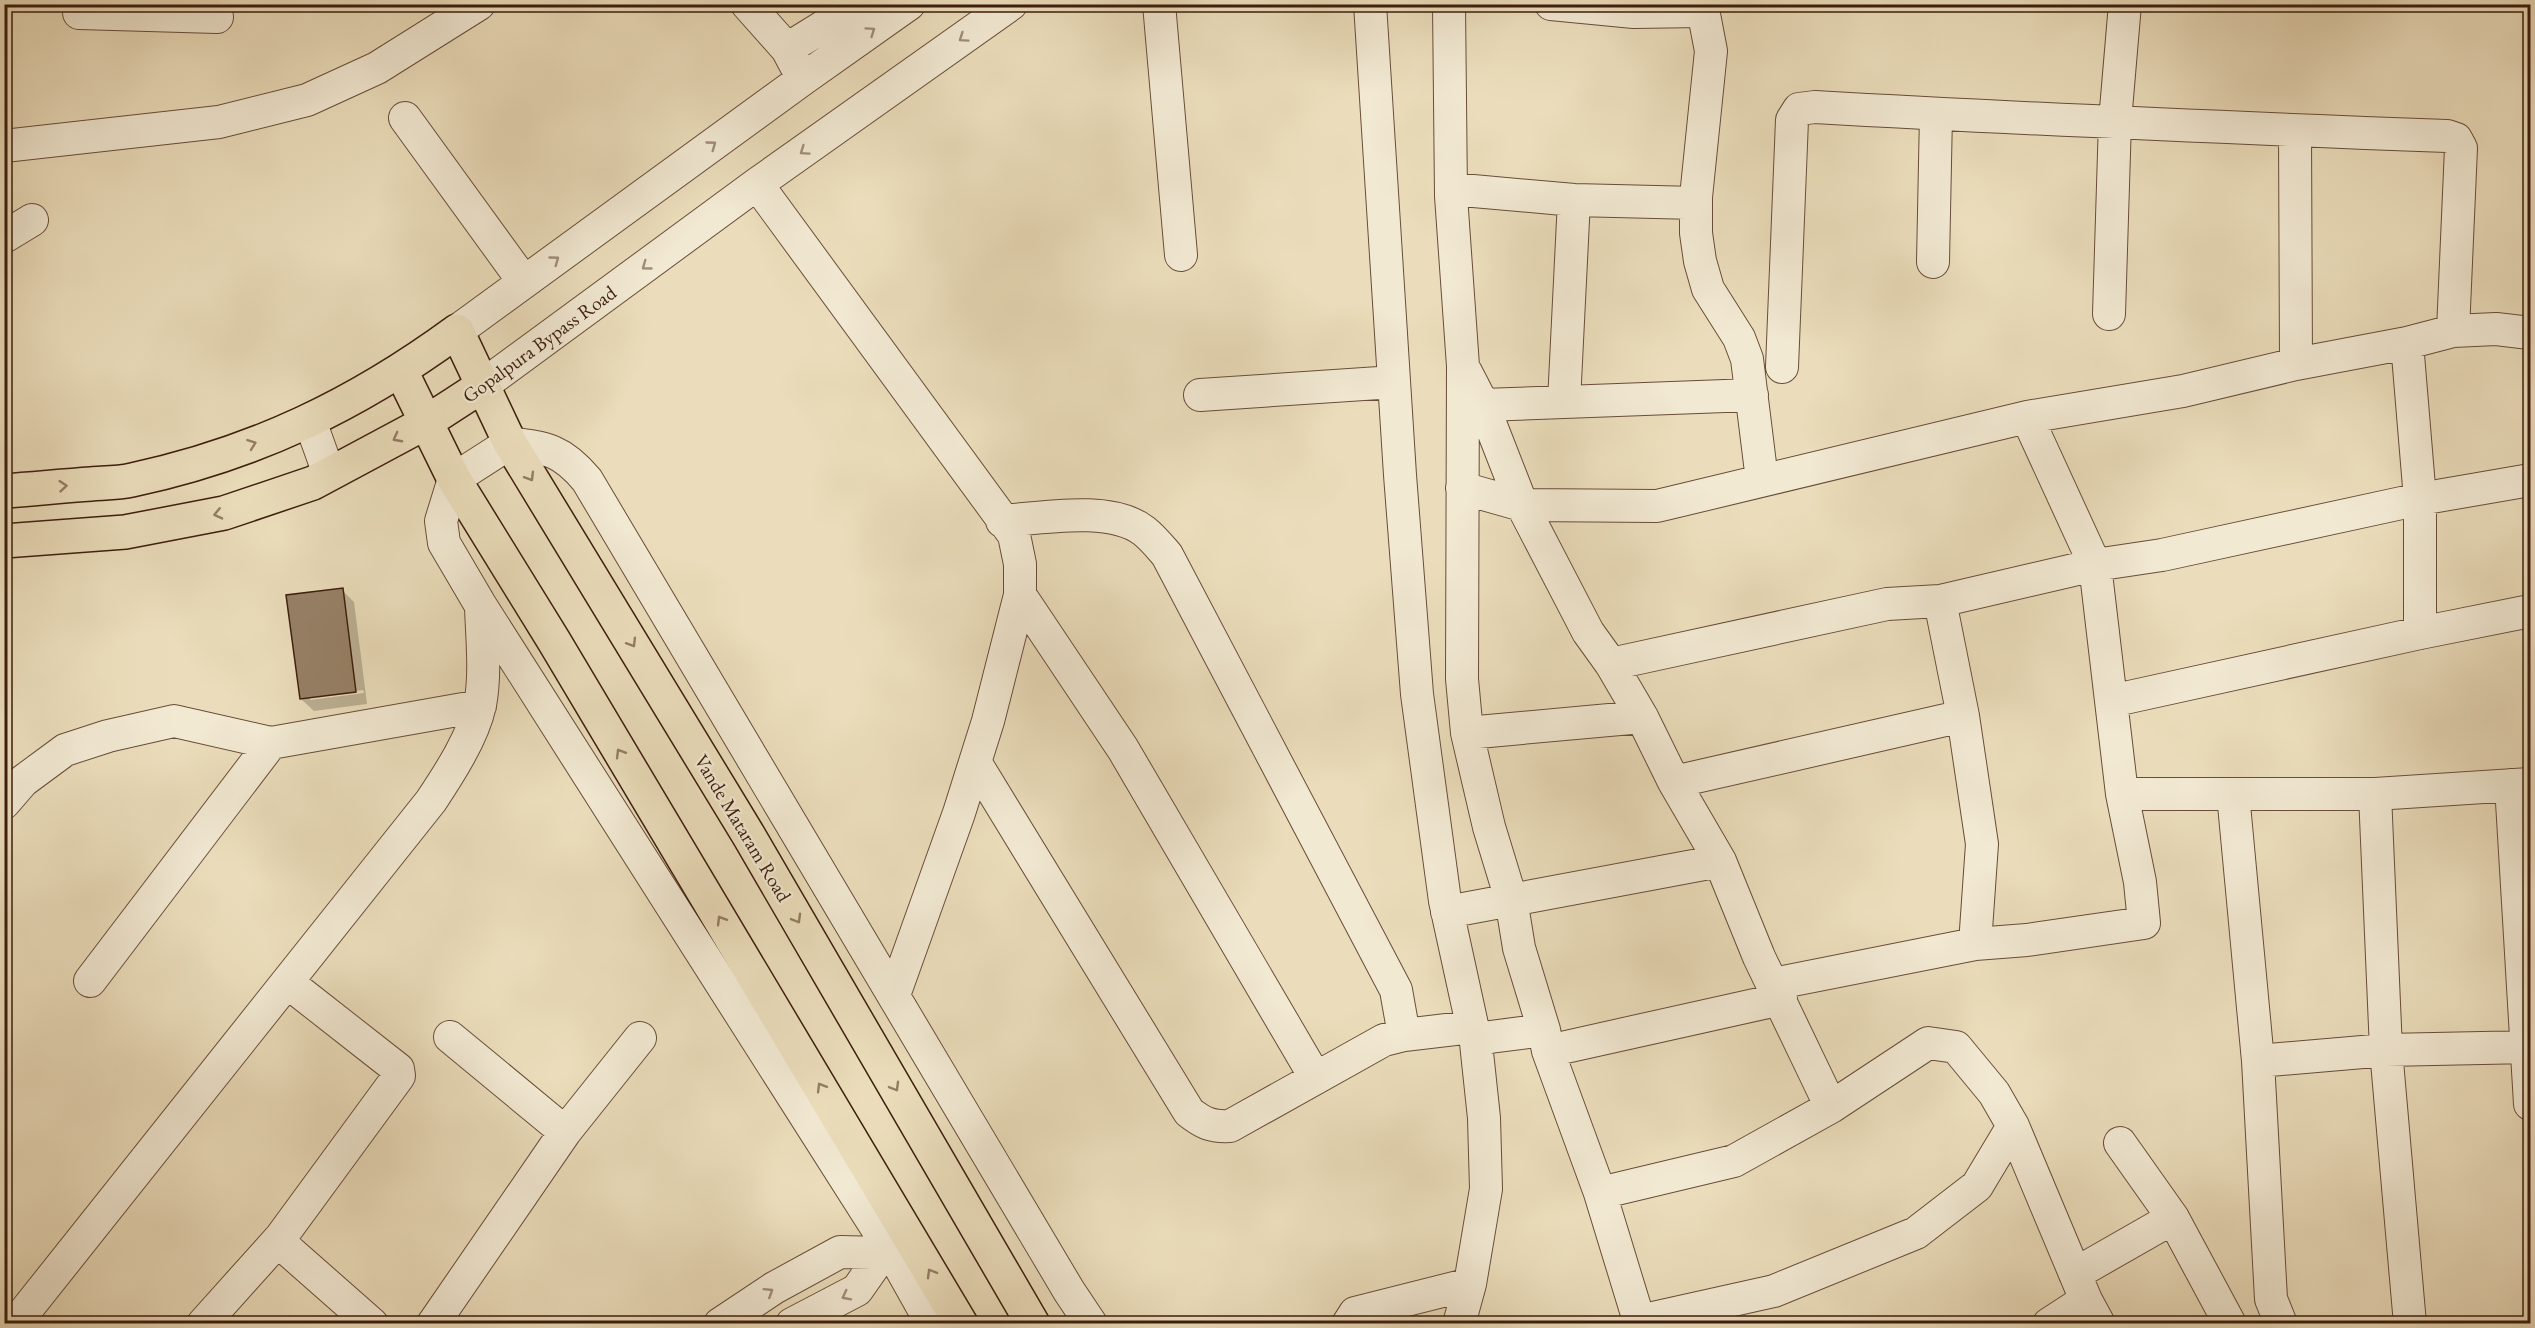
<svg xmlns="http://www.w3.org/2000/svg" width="2535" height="1328" font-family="'EB Garamond',serif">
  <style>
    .shadow { fill: #0003; fill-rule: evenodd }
    .building { fill: #978168; stroke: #3c1d0e; stroke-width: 1.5 }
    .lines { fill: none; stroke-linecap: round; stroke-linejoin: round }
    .minor-casing { stroke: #684d39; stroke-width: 34 }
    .major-casing { stroke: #3c1d0e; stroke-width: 36 }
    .minor { stroke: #f2e9d3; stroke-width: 32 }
    .major { stroke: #ebddbb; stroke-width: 33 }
    .oneway { stroke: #a08d7a }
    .oneway2 { stroke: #947d64 }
    .labels { text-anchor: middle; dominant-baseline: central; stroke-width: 4.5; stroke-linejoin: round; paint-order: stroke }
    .street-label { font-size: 20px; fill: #3c1d0e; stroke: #f2e9d3 }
  </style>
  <rect width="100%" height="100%" fill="#ebddbb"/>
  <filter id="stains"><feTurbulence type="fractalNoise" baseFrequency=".00333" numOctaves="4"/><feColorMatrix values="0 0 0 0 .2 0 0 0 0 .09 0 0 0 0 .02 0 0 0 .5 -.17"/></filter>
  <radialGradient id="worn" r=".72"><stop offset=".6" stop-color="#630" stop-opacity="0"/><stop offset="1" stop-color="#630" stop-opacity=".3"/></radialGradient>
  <!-- shadow -->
  <path class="shadow" d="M342 590 354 602 367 704 314 711 301 699ZM363 690 364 693 310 700V697Z"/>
  <!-- building -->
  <path class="building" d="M343 588 356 692 300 699 286 595Z"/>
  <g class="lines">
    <defs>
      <path id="minor" d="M79 4V13L217 17
        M747 4 787 49 803 79
        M1159 4 1181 255
        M1370 4 1400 475 1417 694 1445 901 1476 1043
        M1449 4 1451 196 1463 366 1462 679 1467 733 1489 827 1511 899 1519 948 1544 1030 1548 1051 1600 1193 1640 1324
        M1551 4 1634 12 1702 11
        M1702 4 1711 51 1696 197V233L1700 261 1708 289 1739 338 1747 359 1762 480
        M787 49 860 4
        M405 118 524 282
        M2295 131 2296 364
        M4 146 219 122 307 100 377 68 479 4
        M757 184 1014 535 1020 564V595L988 721 959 813 894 995
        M1451 189 1574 200 1696 203
        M4 237 32 220
        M1933 262 1936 114
        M2109 314 2115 121 2125 4
        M457 331 803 79 909 4
        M2407 343 2420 499V633
        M1782 367 1792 120 1799 109 1815 107C2025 119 2236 128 2447 136L2456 139 2461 148 2453 331
        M1466 372 1483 405 1522 505 1588 632 1611 664 1642 717 1674 782 1720 861 1759 957 1831 1107
        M482 386 757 184 1011 4
        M1200 395 1394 382
        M1564 402 1574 200
        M1483 405 1752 395
        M310 421 329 474
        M1462 488 1522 505 1657 506 2027 417 2183 391 2296 364 2407 343 2453 331 2496 329 2530 333
        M1002 521C1042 518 1111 505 1144 531 1153 538 1160 547 1167 555L1396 990 1404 1035
        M1020 595 1123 749 1315 1077
        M1611 664 1887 604 1940 601 2095 565 2162 555 2420 499 2530 480
        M2111 701 2420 633 2530 611
        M1963 716 1982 844 1975 944
        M1467 733 1642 717
        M975 762 1189 1112C1203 1123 1211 1127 1230 1126L1384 1040 1404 1035 1472 1027
        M1674 782 1963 716 1940 601
        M2511 785 2530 1104
        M2122 794H2375L2530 784
        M2233 794 2258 1061 2271 1299 2281 1324
        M2375 794 2386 1050 2410 1324
        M4 803 23 781 65 750 108 736 174 721 271 743 480 706
        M1447 912 1720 861
        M90 981 271 743
        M287 982 398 1069 399 1076 281 1237 288 1250 372 1324
        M1773 984 1975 944 2027 940 2144 923 2140 882 2122 794 2095 565 2027 417
        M450 1037 565 1132
        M1548 1051 1781 999
        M2258 1061 2386 1050 2530 1047
        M2120 1143 2173 1218 2230 1324
        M1600 1193 1734 1161 1831 1107 1928 1043 1956 1047 1994 1093 2013 1126 2086 1300 2099 1324
        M2075 1274 2173 1218
        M1639 1321 1774 1291 1916 1233 1977 1186 2013 1126
        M15 1324 431 801C449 774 473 737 480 705 486 674 482 638 481 607
        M203 1324 281 1237
        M433 1324 565 1132 640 1038
        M720 1324 774 1288 840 1252 883 1253
        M792 1324 857 1290 883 1253 896 1244
        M932 1324 890 1249 481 606 444 543 441 521 454 479 510 443C547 448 562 450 587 480L1069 1291 1091 1324
        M1348 1324 1355 1313 1470 1284
        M1459 1324 1470 1284 1486 1189 1484 1118 1476 1043 1490 1037 1544 1030
        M2049 1324 2086 1300"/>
      <path id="major" d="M401 371 454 479 554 641 961 1324
        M4 491C33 489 62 486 91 484 104 483 119 483 132 480 254 454 356 405 457 331L510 443 749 836 1033 1324
        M4 541 125 532 224 513 313 483 425 423 482 386"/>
    </defs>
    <!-- minor casing -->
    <use href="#minor" class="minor-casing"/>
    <!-- major casing -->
    <use href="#major" class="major-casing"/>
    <!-- minor -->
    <use href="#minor" class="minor"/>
    <!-- major -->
    <use href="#major" class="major"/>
  </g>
  <!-- one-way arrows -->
  <defs><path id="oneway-chevron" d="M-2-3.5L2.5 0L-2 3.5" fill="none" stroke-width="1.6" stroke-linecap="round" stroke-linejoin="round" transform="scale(1.5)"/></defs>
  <g class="oneway">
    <use href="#oneway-chevron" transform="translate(871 31) rotate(-35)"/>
    <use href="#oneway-chevron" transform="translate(963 38) rotate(145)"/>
    <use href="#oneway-chevron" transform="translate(712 145) rotate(-36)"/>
    <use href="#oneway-chevron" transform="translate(804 151) rotate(145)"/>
    <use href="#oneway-chevron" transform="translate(555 260) rotate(-36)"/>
    <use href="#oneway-chevron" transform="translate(646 266) rotate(144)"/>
    <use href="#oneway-chevron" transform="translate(769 1292) rotate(-32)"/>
    <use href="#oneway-chevron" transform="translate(846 1296) rotate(153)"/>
  </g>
  <g class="oneway2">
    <use href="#oneway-chevron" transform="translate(397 438) rotate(152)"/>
    <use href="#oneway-chevron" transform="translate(252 444) rotate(-20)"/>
    <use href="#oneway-chevron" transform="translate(530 477) rotate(59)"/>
    <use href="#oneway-chevron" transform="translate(63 486) rotate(-5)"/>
    <use href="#oneway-chevron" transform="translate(218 514) rotate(167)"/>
    <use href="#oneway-chevron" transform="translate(632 643) rotate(59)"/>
    <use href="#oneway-chevron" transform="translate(620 753) rotate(-121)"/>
    <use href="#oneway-chevron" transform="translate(797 919) rotate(60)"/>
    <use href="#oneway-chevron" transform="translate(721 920) rotate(-121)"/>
    <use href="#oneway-chevron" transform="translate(821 1087) rotate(-121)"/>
    <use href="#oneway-chevron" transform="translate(895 1087) rotate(60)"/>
    <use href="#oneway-chevron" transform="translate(931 1273) rotate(-120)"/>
  </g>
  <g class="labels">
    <!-- street labels -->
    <g class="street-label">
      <text transform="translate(539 344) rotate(-36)">Gopalpura Bypass Road</text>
      <text transform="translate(743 828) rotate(59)">Vande Mataram Road</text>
    </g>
  </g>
  <!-- margin -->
  <rect width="2535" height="1328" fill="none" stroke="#ebddbb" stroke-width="24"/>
  <rect x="6" y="6" width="2523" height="1316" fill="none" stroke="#3c1d0e" stroke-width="3"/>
  <rect x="12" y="12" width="2511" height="1304" fill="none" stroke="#3c1d0e" stroke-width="1.5"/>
  <rect width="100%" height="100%" filter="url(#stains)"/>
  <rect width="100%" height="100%" fill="url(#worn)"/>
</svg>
